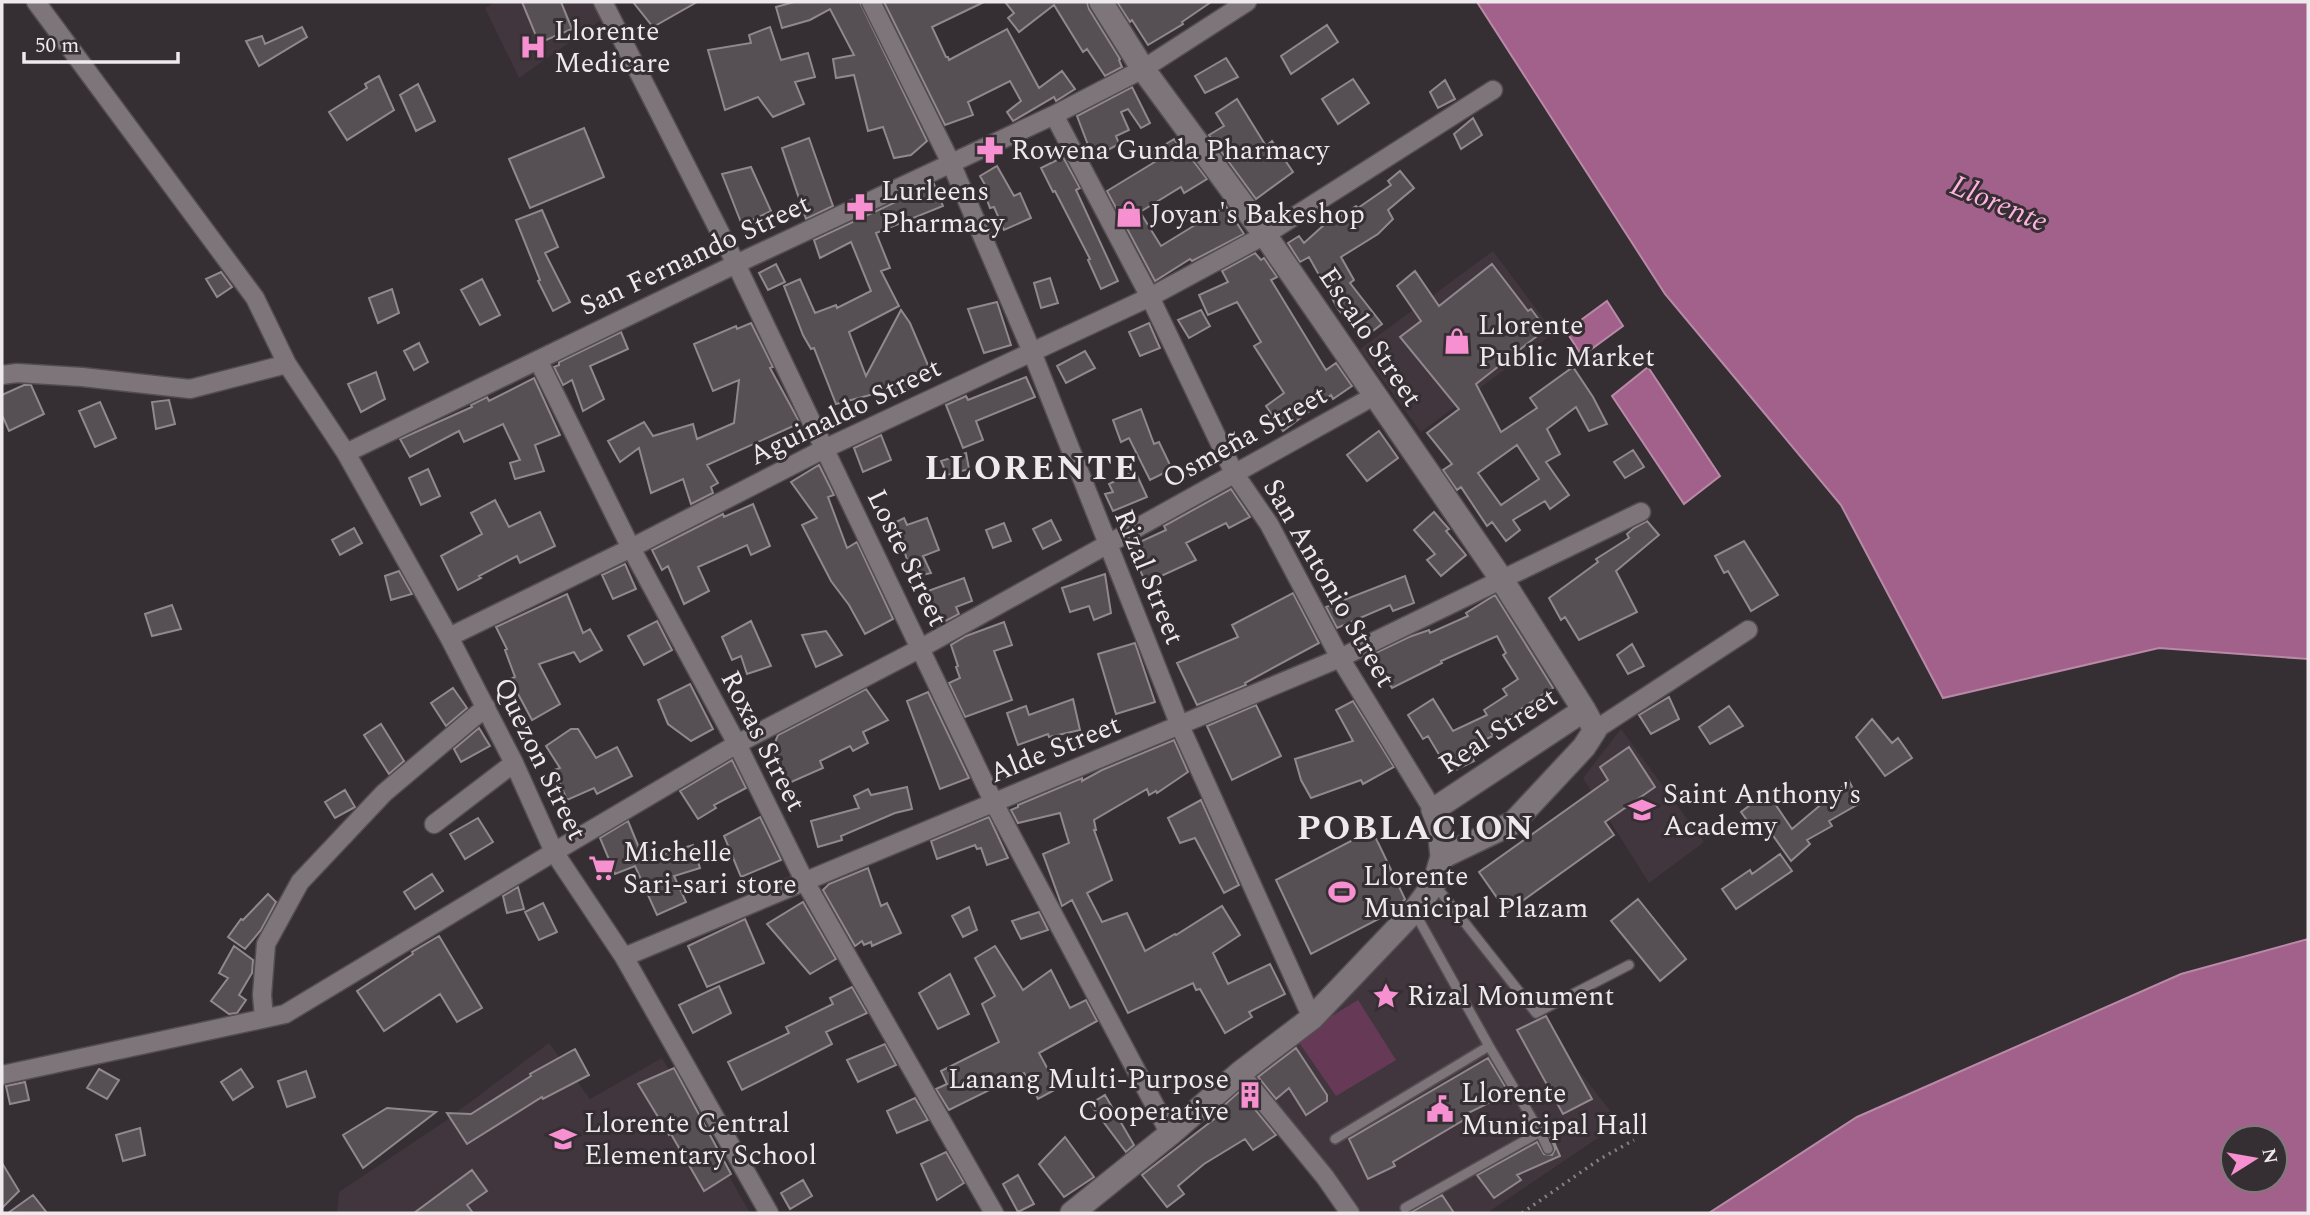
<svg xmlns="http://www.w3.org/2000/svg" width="2310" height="1215" font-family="Spectral,serif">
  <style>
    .built { fill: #42363e }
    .green { fill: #663a56 }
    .water { fill: #a2618a; stroke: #b98aa7; stroke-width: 2; fill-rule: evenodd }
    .building { fill: #564f53; stroke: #91888d; stroke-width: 2; fill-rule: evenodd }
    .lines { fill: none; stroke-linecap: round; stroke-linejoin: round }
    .service-casing { stroke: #534d51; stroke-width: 12 }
    .minor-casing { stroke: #534d51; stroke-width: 21 }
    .tertiary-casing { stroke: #534d51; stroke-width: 26 }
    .path { stroke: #878185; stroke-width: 3.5; stroke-dasharray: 2 5; stroke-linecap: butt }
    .service { stroke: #7d757a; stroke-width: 9 }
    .minor { stroke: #7d757a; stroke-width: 18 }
    .tertiary { stroke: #7d757a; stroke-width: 23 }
    .labels { text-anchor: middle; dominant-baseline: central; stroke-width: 6; stroke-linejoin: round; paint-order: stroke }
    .poi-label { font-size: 28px; fill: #eee9ec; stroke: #352e32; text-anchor: start }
    .street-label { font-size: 28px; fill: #eee9ec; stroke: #352e32 }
    .water-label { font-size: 30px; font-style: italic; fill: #fdb2e0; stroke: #352e32 }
    .district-label { font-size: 35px; font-weight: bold; letter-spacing: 2px; fill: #eee9ec; stroke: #352e32 }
  </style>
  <rect width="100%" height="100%" fill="#352e32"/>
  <!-- built -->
  <path class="built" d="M496 2H598L605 17 519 78 485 8Z
    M1493 251 1554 333 1421 432 1360 349Z
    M1621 729 1704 842 1649 883 1583 778Z
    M1435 889 1620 1123 1487 1213H1357L1252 1080Z
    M549 1043 590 1099 662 1058 750 1213H337L339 1192 441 1124Z"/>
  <!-- green -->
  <path class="green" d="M1358 1000 1396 1060 1336 1096 1296 1038Z"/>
  <!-- water -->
  <path class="water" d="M1477 2H2308V659L2159 648 1943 698 1841 505 1665 294Z
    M1607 301 1623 326 1582 356 1566 331Z
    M1648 367 1720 476 1684 504 1612 396Z
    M2308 939V1213H1709L1857 1117 2181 974ZM2233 1138H2275V1180H2233Z"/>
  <!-- building -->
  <path class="building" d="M522 2H561L572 29 539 43Z
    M633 2H697L653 27Z
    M794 2H860L927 141 911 155 894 158 883 127 868 131 854 75 836 78 833 59 854 55 830 9 810 20 782 28 776 7Z
    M884 2H984L932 27 946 57H948L949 60 1007 29 1039 88 1062 71 1075 89 1056 101 1054 97 1013 121 1007 112 1021 101 1010 81 968 102 973 115 945 125Z
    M1005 2H1087L1089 9 1120 59 1119 60 1122 67 1105 76 1087 49 1083 52 1054 5 1019 32 1008 18 1014 13Z
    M1117 2H1211L1182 22 1183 24 1148 45 1132 20 1130 22Z
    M1327 25 1338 42 1291 74 1281 56Z
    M302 27 307 37 259 66 246 41 262 36 265 44Z
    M770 27 781 60 808 53 815 77 795 82 804 104 773 117 758 97 725 110 708 50 751 43 749 35Z
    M1226 58 1238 77 1205 93 1195 76Z
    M379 76 394 110 347 140 329 112 367 88 365 84Z
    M1353 79 1369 103 1338 124 1322 99Z
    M1445 80 1455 99 1438 108 1430 92Z
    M418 84 435 121 416 131 400 95Z
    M1132 87 1150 123 1141 128 1128 109 1121 112 1129 130 1116 136 1119 144 1093 158 1077 116Z
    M1237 99 1266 146 1272 141 1293 172 1256 199 1209 135 1224 126 1216 113Z
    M1473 118 1482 135 1461 149 1454 134Z
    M584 128 604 177 530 208 509 159Z
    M809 138 833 206 806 219 782 148Z
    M1174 139 1188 160 1191 158 1207 179 1184 193 1181 187 1140 212 1161 246 1226 206 1244 234 1192 261 1190 259 1155 281 1107 191 1158 160 1153 152Z
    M1063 157 1080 188 1076 190 1118 281 1101 289 1088 260 1090 259 1055 191 1053 192 1041 168Z
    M997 166 1014 196 1020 193 1031 218 1004 230 994 207 990 208 984 192 988 190 980 176Z
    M751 167 771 211 742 225 722 174Z
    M1400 171 1414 188 1388 210 1393 219 1378 234 1341 257 1354 280 1350 283 1382 324 1362 339 1338 309 1309 257 1300 262 1288 243 1299 236 1304 243 1335 215 1338 218 1356 206 1358 208 1391 185 1388 181Z
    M934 184 943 206 876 233 890 268 881 271 899 306 849 332 866 376 901 310 910 323 933 377 878 404 874 394 836 404 814 348 811 349 803 335 784 286 800 279 815 313 836 305 837 308 871 291 851 242 820 258 814 240Z
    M542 210 558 247 545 253 570 302 553 311 538 281 540 280 516 220Z
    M1255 253 1261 260 1264 258 1277 277 1271 280 1326 370 1336 363 1352 386 1333 399 1331 395 1283 431 1266 406 1284 393 1254 346 1261 342 1237 302 1208 315 1199 295 1228 282 1222 271Z
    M776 264 785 282 768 290 759 273Z
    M1492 264 1528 311 1531 309 1546 329 1476 384 1501 432 1537 408 1530 398 1573 367 1593 397 1607 424 1589 431 1576 407 1547 429 1560 454 1546 462 1569 495 1550 509 1545 501 1513 520 1520 530 1506 541 1492 522 1487 526 1461 487 1457 490 1443 470 1452 464 1427 433 1459 409 1400 337 1421 321 1397 286 1415 271 1439 306ZM1517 445 1539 479 1501 505 1478 473Z
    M221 272 232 287 217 297 206 279Z
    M1050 278 1058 303 1041 308 1034 283Z
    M482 279 500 315 480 325 461 290Z
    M392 289 399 313 378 323 369 298Z
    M997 302 1011 345 984 353 968 309Z
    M1201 310 1210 326 1189 338 1178 320Z
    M751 323 773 367 770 368 800 423 707 465 718 483 711 487 713 493 691 504 683 479 651 493 639 448 620 462 608 441 644 422 653 436 693 424 697 439 734 423 739 380 713 391 694 344 736 326 737 329Z
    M1149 323 1160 348 1140 356 1129 332Z
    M621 332 628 349 590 366 604 399 583 411 572 380 563 385 554 367 559 365V362Z
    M419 343 428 362 414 370 404 351Z
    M1085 351 1095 368 1066 383 1057 366Z
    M376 372 385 399 361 412 348 384Z
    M1026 377 1035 397 976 421 983 440 963 448 946 405 966 396 968 400Z
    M534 378 560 435 535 445 544 471 515 479 510 463 520 460 503 424 464 442 459 431 410 457 400 439 472 407 471 405 487 397 489 401Z
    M24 385H31L44 414 9 431 2 415V395Z
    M169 400 175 424 156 429 152 402Z
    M100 402 116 438 95 447 79 411Z
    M1141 409 1154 444 1159 442 1172 469 1150 480 1129 438 1121 442 1113 420Z
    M1379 431 1398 458 1367 481 1347 455Z
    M881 435 891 460 863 472 854 448Z
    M1633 450 1644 467 1625 478 1614 462Z
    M966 453 969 469 947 475 941 461Z
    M819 465 834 495 828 497 847 548 857 542 893 619 865 634 849 605 831 581 802 525 817 518 791 482Z
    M428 469 440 496 421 505 409 478Z
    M1135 471 1147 497 1113 511 1105 494 1113 492 1109 484Z
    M1231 489 1250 517 1229 528 1226 523 1186 543 1196 560 1146 583 1129 547 1166 530 1164 526Z
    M495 500 509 527 540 512 555 546 520 563 517 556 479 576 481 578 458 590 441 556 482 534 471 513Z
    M753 504 770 546 751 555 747 545 698 567 709 591 684 604 668 566 662 570 652 550 723 514 724 517Z
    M1434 512 1449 529 1446 531 1466 555 1441 576 1427 560 1435 554 1414 530Z
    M904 518 907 525 927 518 939 550 923 556 931 573 912 577 896 522Z
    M1051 520 1061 540 1043 549 1033 529Z
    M1647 521 1659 535 1616 571 1637 612 1579 640 1565 617 1561 620 1549 598 1598 562 1596 559 1629 538 1627 534 1634 528Z
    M1004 523 1011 541 993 548 986 530Z
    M354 528 362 543 340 555 332 540Z
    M1744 541 1778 595 1751 611 1728 571 1724 573 1715 556Z
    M625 564 636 589 613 599 602 575Z
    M399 571 412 594 391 600 385 576Z
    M1105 574 1111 613 1094 620 1089 606 1070 612 1062 588Z
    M1405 576 1414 603 1393 611 1390 605 1337 628 1326 607Z
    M964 578 972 601 956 607 959 614 940 624 925 592Z
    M1293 593 1319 643 1245 683 1246 685 1197 705 1177 663 1238 637 1232 625Z
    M567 594 583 633 590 629 602 650 580 662 574 652 539 664 560 704 532 720 510 679 515 677 505 650 507 649 496 627Z
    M1495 595 1553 688 1504 720 1506 723 1491 732 1493 736 1467 748 1474 761 1450 773 1428 736 1423 739 1408 715 1433 699 1453 731 1487 715 1484 710 1507 695 1503 689 1518 679 1503 655 1506 653 1497 636 1441 661 1442 663 1392 688 1371 655 1409 637 1429 630 1430 633 1468 616 1466 613Z
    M172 605 181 629 152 636 145 614Z
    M657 621 672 650 644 665 628 636Z
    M751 621 771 666 747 674 741 656 732 660 722 637Z
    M1004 622 1012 645 994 651 1012 700 965 717 949 683 960 678 956 667 958 666 951 645 966 636Z
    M826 631 842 655 816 667 802 635Z
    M1135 643 1155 702 1116 714 1098 654Z
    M1632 644 1644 666 1628 674 1617 655Z
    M690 684 713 729 691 741 668 724 658 700Z
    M453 688 467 708 446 726 431 703Z
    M866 689 888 720 863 732 868 743 853 751 850 746 820 761 823 768 789 783 770 755 778 735Z
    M928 692 969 778 940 789 907 701Z
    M1669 697 1679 719 1651 734 1639 715Z
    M1073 699 1080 730 1049 737 1048 734 1018 745 1007 713 1026 706 1029 715Z
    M1353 701 1394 767 1363 784 1361 780 1311 798 1301 780 1295 759 1353 741 1336 710Z
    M1256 705 1281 756 1232 780 1207 726Z
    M1729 706 1743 726 1710 744 1699 727Z
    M1872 719 1892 743 1898 738 1912 758 1885 776 1856 737Z
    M381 724 404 761 389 774 364 735Z
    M479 728 490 746 461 762 454 749Z
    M571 729H578L596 758 617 747 632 776 597 794 594 788 567 800 554 770 560 768 546 746Z
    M1174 740 1188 772 1157 793 1156 791 1149 795 1147 789 1094 820 1096 830H1094L1112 880 1087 893 1102 922 1127 913 1145 951 1175 934 1176 935 1222 906 1240 935 1213 953 1228 984 1270 964 1285 994 1249 1012 1252 1017 1225 1033 1200 989 1196 990 1193 983 1128 1013 1072 900 1062 906 1043 854 1069 843 1060 813 1018 823 1011 810 1018 807V805L1082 778V781L1102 770Z
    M1629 747 1655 787 1605 822 1614 835 1507 912 1479 872 1608 780 1600 767Z
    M732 760 746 788 714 805 716 808 698 819 680 791Z
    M1849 781 1860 803 1829 821 1832 826 1807 840 1810 844 1791 861 1764 823 1754 830 1741 812 1767 792 1792 829Z
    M907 787 912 809 895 813 841 836 842 840 818 847 811 821 859 808 854 796 868 789 871 795Z
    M345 790 355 807 335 818 325 802Z
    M1201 800 1239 885 1224 893 1195 838 1180 843 1168 818Z
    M760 817 781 860 741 877 724 836Z
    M989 817 1008 858 987 865 981 848 977 849 975 845 937 859 931 841Z
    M478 818 493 842 465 859 450 834Z
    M628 821 644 860 693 845 700 868 674 876 686 902 657 915 635 866 615 874 600 838Z
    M1372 830 1405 899 1396 910 1311 954 1276 880Z
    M1780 854 1792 871 1736 909 1722 889 1750 870 1752 874Z
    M868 868 881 906 887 903 901 933 872 946 871 942 864 945 862 941 855 946 823 890 829 884Z
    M432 874 443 891 415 909 404 892Z
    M518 887 524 909 507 913 503 896Z
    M268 894 276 902 261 930 245 949 228 937 241 919 243 920Z
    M1638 899 1686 959 1660 981 1611 921Z
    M803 902 836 959 810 974 767 924Z
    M543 903 557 932 539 940 525 912Z
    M969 907 977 930 963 937 952 916Z
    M1039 912 1048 930 1021 939 1012 921Z
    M745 919 764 963 707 987 688 946Z
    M439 936 482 1008 457 1022 440 994 384 1031 357 991 413 954 412 952Z
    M234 946 253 960 252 973 239 995 246 1000 237 1013 229 1014 211 1001 228 978 219 973Z
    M995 946 1023 990 1051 970 1070 1008 1086 1000 1097 1021 1039 1053 1058 1088 1038 1099 1024 1073 949 1110 936 1089 947 1084 941 1071 999 1042 982 1004 995 996 975 958Z
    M950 974 969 1014 938 1029 919 993Z
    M719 986 731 1013 693 1033 679 1005Z
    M852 987 867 1013 826 1032 832 1044 742 1090 728 1062 789 1033 786 1027 833 1004 830 998Z
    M1546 1016 1592 1099 1563 1114 1517 1030Z
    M885 1044 896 1065 858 1082 847 1060Z
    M1296 1048 1327 1095V1101L1306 1115 1289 1088 1276 1099 1258 1077Z
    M575 1049 589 1075 543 1099 542 1097 467 1144 447 1113 471 1114 531 1076 530 1074Z
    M1488 1058 1509 1093 1466 1114 1467 1118 1393 1162 1395 1166 1368 1179 1349 1139Z
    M674 1068 731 1174 704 1191 671 1134 669 1135 638 1084Z
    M99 1069 119 1080 107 1099 87 1088Z
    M241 1069 253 1087 233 1100 221 1082Z
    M306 1071 315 1097 287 1107 278 1081Z
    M25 1082 29 1100 10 1104 6 1086Z
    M1240 1091 1276 1135 1253 1150 1245 1139 1204 1164 1178 1186 1184 1194 1167 1207 1142 1175 1222 1113 1220 1109Z
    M1105 1095 1134 1145 1126 1152 1090 1104Z
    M915 1098 928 1120 897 1133 887 1111Z
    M387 1108 436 1112 363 1168 343 1135Z
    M140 1128 145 1155 123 1161 116 1135Z
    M1548 1128 1560 1156 1517 1175 1521 1180 1494 1198 1477 1175 1537 1142 1544 1154 1552 1155 1555 1149 1546 1129Z
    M1065 1137 1094 1177 1064 1197 1039 1164Z
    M946 1152 964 1183 937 1200 921 1164Z
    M2 1163 19 1191 2 1208Z
    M472 1170 487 1191 467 1205 473 1213H414Z
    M1018 1175 1034 1204 1018 1212 1003 1184Z
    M803 1180 812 1196 790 1209 781 1193Z
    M33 1195 47 1213H8Z
    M1442 1195 1454 1213H1410Z"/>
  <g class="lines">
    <defs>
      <path id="service" d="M1435 885 1536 1013 1629 965
        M1415 913 1489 1046 1540 1132 1548 1149
        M1335 1139 1489 1046
        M1405 1208 1540 1132"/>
      <path id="minor" d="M36 2 255 298 287 364 346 453 449 637 514 763 554 852 624 957 769 1213
        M603 2 736 264 994 803 1170 1134
        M871 2 951 163 1032 352 1180 726 1312 1018
        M1054 115 1150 297 1234 473 1269 524 1340 658 1433 810
        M538 360 631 548 737 744 804 880 994 1213
        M2 375 17 373 82 377 190 389 287 364
        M346 453 736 264 1054 115 1143 69 1247 2
        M449 637 631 548 826 448 1150 297 1265 235 1493 90
        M1595 730 1748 630
        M434 824 514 763
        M624 957 1340 658 1641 512
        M264 1018 262 995 266 944 300 882 384 793 486 707
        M1240 1073 1325 1177 1350 1213
        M2 1075 285 1014 554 852 737 744 921 648 1374 396"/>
      <path id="tertiary" d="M1101 2 1143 69 1265 235 1502 580 1584 710 1595 730 1584 747 1513 823 1442 857
        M1072 1213 1170 1134 1240 1073 1312 1018 1414 911 1434 884 1442 857 1439 826 1433 810 1584 710"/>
    </defs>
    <!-- service casing -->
    <use href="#service" class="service-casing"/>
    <!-- minor casing -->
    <use href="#minor" class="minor-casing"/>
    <!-- tertiary casing -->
    <use href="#tertiary" class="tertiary-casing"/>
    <!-- path -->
    <path class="path" d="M1522 1213 1600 1159 1634 1140"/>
    <!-- service -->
    <use href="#service" class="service"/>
    <!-- minor -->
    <use href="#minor" class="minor"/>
    <!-- tertiary -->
    <use href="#tertiary" class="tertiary"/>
  </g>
  <!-- icons -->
  <defs>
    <symbol id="hospital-bare" viewBox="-9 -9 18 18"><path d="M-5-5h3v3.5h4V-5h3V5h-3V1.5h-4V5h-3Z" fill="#f690d1" stroke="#352e32" stroke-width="2.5" paint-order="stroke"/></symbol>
    <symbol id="pharmacy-bare" viewBox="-9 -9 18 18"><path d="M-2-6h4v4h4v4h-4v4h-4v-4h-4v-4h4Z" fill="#f690d1" stroke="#352e32" stroke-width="2.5" paint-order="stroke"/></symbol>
    <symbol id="shop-bare" viewBox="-9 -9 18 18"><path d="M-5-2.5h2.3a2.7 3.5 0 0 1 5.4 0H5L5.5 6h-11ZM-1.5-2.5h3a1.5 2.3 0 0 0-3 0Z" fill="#f690d1" stroke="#352e32" stroke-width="2.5" paint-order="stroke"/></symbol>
    <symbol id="school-bare" viewBox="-9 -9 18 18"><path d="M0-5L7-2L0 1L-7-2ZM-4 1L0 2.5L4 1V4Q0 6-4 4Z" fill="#f690d1" stroke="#352e32" stroke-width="2.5" paint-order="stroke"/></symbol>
    <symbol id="supermarket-bare" viewBox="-9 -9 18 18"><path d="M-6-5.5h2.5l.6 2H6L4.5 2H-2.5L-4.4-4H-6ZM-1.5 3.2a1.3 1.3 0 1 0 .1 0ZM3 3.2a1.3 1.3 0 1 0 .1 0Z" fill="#f690d1" stroke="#352e32" stroke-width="2.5" paint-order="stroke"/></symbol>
    <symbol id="stadium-bare" viewBox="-9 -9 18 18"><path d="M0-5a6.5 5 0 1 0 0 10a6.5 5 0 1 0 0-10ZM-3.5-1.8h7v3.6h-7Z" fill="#f690d1" stroke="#352e32" stroke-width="2.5" paint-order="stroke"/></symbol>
    <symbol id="sight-bare" viewBox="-9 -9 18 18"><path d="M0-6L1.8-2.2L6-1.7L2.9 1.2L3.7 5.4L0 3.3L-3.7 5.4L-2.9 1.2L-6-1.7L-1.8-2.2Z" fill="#f690d1" stroke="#352e32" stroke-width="2.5" paint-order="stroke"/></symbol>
    <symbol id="building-bare" viewBox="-9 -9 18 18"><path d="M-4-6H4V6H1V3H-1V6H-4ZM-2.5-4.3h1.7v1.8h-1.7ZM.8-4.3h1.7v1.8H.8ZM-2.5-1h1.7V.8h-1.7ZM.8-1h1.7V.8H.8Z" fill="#f690d1" stroke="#352e32" stroke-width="2.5" paint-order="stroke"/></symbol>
    <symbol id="civic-bare" viewBox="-9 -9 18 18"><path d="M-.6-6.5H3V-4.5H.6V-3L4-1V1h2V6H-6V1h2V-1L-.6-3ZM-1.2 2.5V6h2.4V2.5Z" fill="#f690d1" stroke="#352e32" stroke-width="2.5" paint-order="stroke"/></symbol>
  </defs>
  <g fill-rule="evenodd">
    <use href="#hospital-bare" x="514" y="28" width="38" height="38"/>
    <use href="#pharmacy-bare" x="971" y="131" width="38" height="38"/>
    <use href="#pharmacy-bare" x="841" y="188" width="38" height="38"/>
    <use href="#shop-bare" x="1110" y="195" width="38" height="38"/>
    <use href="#shop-bare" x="1438" y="322" width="38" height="38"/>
    <use href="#school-bare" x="1623" y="791" width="38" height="38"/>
    <use href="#supermarket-bare" x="583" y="849" width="38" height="38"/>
    <use href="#stadium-bare" x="1323" y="873" width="38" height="38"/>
    <use href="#sight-bare" x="1367" y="977" width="38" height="38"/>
    <use href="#building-bare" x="1231" y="1076" width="38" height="38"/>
    <use href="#civic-bare" x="1421" y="1090" width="38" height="38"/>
    <use href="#school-bare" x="544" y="1120" width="38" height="38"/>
  </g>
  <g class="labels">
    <!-- poi labels -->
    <g class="poi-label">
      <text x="554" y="31">Llorente<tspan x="554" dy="32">Medicare</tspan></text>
      <text x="1011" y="150">Rowena Gunda Pharmacy</text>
      <text x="881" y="191">Lurleens<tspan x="881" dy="32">Pharmacy</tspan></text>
      <text x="1150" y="214">Joyan's Bakeshop</text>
      <text x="1478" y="325">Llorente<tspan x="1478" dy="32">Public Market</tspan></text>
      <text x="1663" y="794">Saint Anthony's<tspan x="1663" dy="32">Academy</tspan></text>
      <text x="623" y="852">Michelle<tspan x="623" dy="32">Sari-sari store</tspan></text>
      <text x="1363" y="876">Llorente<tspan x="1363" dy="32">Municipal Plazam</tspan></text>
      <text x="1407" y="996">Rizal Monument</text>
      <text x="1229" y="1079" text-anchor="end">Lanang Multi-Purpose<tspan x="1229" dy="32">Cooperative</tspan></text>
      <text x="1461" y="1093">Llorente<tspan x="1461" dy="32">Municipal Hall</tspan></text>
      <text x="584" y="1123">Llorente Central<tspan x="584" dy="32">Elementary School</tspan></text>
    </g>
    <!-- street labels -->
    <g class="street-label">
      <text transform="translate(695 255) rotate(-25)">San Fernando Street</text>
      <text transform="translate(1370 337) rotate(56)">Escalo Street</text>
      <text transform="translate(845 412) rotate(-26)">Aguinaldo Street</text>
      <text transform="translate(1245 437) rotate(-29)">Osmeña Street</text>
      <text transform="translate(907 558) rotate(64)">Loste Street</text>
      <text transform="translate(1149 577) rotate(68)">Rizal Street</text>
      <text transform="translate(1329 583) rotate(60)">San Antonio Street</text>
      <text transform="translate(1498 731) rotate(-33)">Real Street</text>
      <text transform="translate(763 741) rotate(63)">Roxas Street</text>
      <text transform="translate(1055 749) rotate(-22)">Alde Street</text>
      <text transform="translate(540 759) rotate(64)">Quezon Street</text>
    </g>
    <!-- water labels -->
    <g class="water-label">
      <text transform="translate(1999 204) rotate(23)">Llorente</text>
    </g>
    <!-- district labels -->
    <g class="district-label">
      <text x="1032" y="468">LLORENTE</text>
      <text x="1416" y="828">POBLACION</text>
    </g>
  </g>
  <!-- border -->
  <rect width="2310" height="1215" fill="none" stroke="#eee9ec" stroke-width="7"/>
  <!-- north arrow -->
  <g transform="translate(2254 1159) rotate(79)"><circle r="33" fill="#352e32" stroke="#7f797c" stroke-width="2"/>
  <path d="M0-5L12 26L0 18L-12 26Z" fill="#f690d1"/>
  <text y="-10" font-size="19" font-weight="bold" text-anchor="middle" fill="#eee9ec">N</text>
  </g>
  <!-- scale -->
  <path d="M24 52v10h154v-10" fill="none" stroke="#eee9ec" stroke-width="3.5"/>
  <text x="35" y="52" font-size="21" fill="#eee9ec" stroke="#352e32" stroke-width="5" paint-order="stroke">50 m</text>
</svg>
